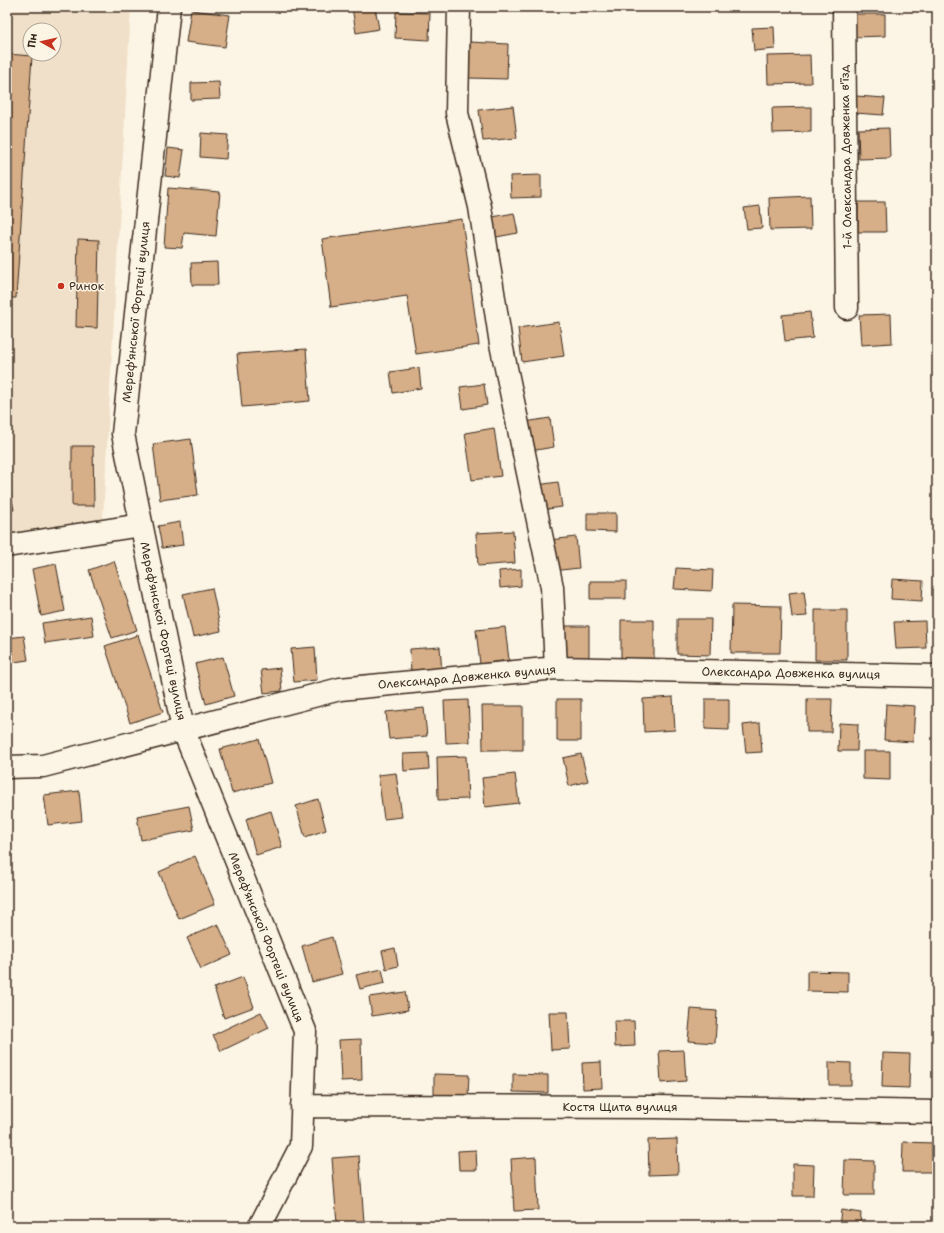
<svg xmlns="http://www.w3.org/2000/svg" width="944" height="1233" font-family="'Shantell Sans',sans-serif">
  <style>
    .built { fill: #f1e0c9; fill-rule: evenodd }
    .building { fill: #d6ae87; stroke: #3b2a1e }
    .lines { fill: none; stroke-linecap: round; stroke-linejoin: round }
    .minor-casing { stroke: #3b2a1e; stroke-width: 25 }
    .minor { stroke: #fcf5e5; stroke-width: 22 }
    .poi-dot { fill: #c8321e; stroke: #fcf5e5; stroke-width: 1.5 }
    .labels { text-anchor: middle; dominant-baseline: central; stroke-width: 3; stroke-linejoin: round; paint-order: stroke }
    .street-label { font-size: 12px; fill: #3b2a1e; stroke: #fcf5e5 }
    .poi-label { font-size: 12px; fill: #3b2a1e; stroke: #fcf5e5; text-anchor: start }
  </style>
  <rect width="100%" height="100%" fill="#fcf5e5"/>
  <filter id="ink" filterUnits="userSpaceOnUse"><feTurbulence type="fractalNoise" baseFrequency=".025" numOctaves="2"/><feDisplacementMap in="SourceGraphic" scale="8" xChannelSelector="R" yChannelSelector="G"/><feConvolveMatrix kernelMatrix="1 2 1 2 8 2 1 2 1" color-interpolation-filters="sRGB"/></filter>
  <g filter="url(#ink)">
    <!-- built -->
    <path class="built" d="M7 7H131L103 519 7 534ZM30 30H54V54H30Z"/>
    <!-- building -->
    <path class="building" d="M352 7H375L379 29 356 33Z
      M501 7H516V10Z
      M191 10 230 15 225 47 186 42Z
      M396 12 430 13 429 40 395 38Z
      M855 14H885V36L855 37Z
      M774 27 775 49 754 51 752 28Z
      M470 42 508 44 507 79 468 78Z
      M7 54 32 56 16 298H7Z
      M810 55 811 83 768 84 767 56Z
      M219 82 220 99 191 100V83Z
      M856 96 885 98 883 115 855 113Z
      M513 106 517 138 483 141 479 110Z
      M811 107V132L773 133 772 108Z
      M889 128 890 158 859 159 858 129Z
      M201 133 228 135 226 159 200 157Z
      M168 148 184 150 180 178 165 176Z
      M541 175V197L511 198 510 176Z
      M168 188 220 192 216 236 184 233 182 248 164 247Z
      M810 196 811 229 770 230 769 198Z
      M858 202H885L886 232H858Z
      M760 206 762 228 747 229 744 208Z
      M514 213 518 233 491 238 487 218Z
      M462 219 479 345 416 354 407 296 331 307 322 239Z
      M78 239 99 240 97 328 76 327Z
      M217 262 218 285H192L191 263Z
      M810 312 813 338 785 341 782 315Z
      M891 314 892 343 861 345 859 315Z
      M559 322 564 356 522 362 518 328Z
      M306 349 310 401 242 407 237 354Z
      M419 368 421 388 393 393 390 372Z
      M484 384 487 405 463 409 460 387Z
      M550 418 554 447 530 451 525 422Z
      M494 428 501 476 472 480 465 433Z
      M191 439 198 495 160 500 153 444Z
      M72 446H93L94 506H72Z
      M558 482 562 507 540 510 537 485Z
      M10 489 14 510 7 511V490Z
      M587 513H616V532L587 531Z
      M180 522 183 545 162 548 158 526Z
      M513 531 515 563 478 566 476 533Z
      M576 537 579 568 552 571 549 540Z
      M114 561 137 630 112 638 89 570Z
      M56 564 65 611 41 616 32 569Z
      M676 568 713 570 712 591 674 589Z
      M521 569V586L500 588 499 571Z
      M892 579 923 581 922 601 891 599Z
      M590 581H626V599H590Z
      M212 588 221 631 193 637 183 594Z
      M804 591 807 616 792 617 789 593Z
      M732 605 781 606 780 653H731Z
      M815 610H847V660H815Z
      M91 616 94 636 45 643 42 623Z
      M677 619H711L710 655 677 654Z
      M621 620H654V660L621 659Z
      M925 621 926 648 896 649 894 622Z
      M562 626H589V659H562Z
      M505 627 509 660 480 664 476 630Z
      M138 635 163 712 130 723 105 646Z
      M24 636 28 660 7 663V638Z
      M315 647 317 680 294 682 291 649Z
      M440 647 442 672 411 674 410 649Z
      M223 657 234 696 206 704 195 664Z
      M280 668 282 691 264 693 261 670Z
      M673 697 675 730 644 732 643 699Z
      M557 699H581V741H557Z
      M705 699H729V730L705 729Z
      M807 699H832L831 732H807Z
      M468 700 470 742 446 743 444 701Z
      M886 704 915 706 913 742 884 740Z
      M482 706H523V750H483Z
      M424 708 427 736 389 739 386 712Z
      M760 723 762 752 746 753 743 725Z
      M839 723 858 724 857 751H838Z
      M259 739 271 783 232 793 220 749Z
      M863 751H890V780L863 779Z
      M428 753 429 769 404 771 403 754Z
      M581 754 588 781 569 786 563 758Z
      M466 756 468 799 438 800 437 757Z
      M396 773 402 817 384 819 378 775Z
      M515 774 519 803 485 807 482 778Z
      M79 791 82 821 48 825 44 795Z
      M318 799 326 830 305 837 296 806Z
      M189 806 194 830 141 840 137 816Z
      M271 811 282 847 256 855 246 819Z
      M195 856 215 904 179 919 159 872Z
      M218 924 232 955 201 969 187 938Z
      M332 937 342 974 312 982 302 946Z
      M395 948 398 966 386 969 382 951Z
      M382 969 385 983 360 989 356 975Z
      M807 971 848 972V992L807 991Z
      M243 977 254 1007 224 1018 214 988Z
      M405 992 408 1010 372 1016 369 997Z
      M691 1009 717 1011 715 1043 688 1041Z
      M261 1012 269 1028 221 1051 213 1035Z
      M549 1012H568L570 1049 551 1050Z
      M614 1021H634L635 1046 615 1047Z
      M361 1039 362 1080 341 1081 339 1040Z
      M684 1050 686 1081 661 1083 659 1051Z
      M883 1053 910 1054 909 1088 882 1087Z
      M601 1062 602 1088 583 1089 582 1063Z
      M829 1062 851 1063V1085H829Z
      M434 1074 469 1075 468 1096H434Z
      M513 1074 548 1075V1093L513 1092Z
      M677 1139 678 1174 649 1175 648 1140Z
      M903 1142 935 1143V1172H902Z
      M476 1150 477 1170H459L458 1151Z
      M359 1156 364 1222 337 1224 332 1158Z
      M536 1157 538 1210 514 1211 511 1159Z
      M845 1160 874 1161V1195H844Z
      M793 1164 814 1165 813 1196H793Z
      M841 1210 861 1213 860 1226H839Z"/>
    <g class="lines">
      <defs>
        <path id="minor" d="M169 7 123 434 183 729 305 1031 301 1146 260 1226
          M459 7 457 113 480 207 501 344 552 587 556 668
          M844 7 847 308
          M7 546 141 525
          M7 767 43 766 340 689 556 668 937 676
          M302 1106 656 1107 937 1112"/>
      </defs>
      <!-- minor casing -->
      <use href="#minor" class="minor-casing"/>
      <!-- minor -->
      <use href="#minor" class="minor"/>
    </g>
  </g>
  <!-- markers -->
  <circle class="poi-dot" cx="61" cy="286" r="4"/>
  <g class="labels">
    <!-- street labels -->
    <g class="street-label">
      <text transform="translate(846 157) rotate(-91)">1-й Олександра Довженка в'їзд</text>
      <text transform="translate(136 312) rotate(-84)">Мереф'янської Фортеці вулиця</text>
      <text transform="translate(163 631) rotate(78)">Мереф'янської Фортеці вулиця</text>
      <text transform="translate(791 673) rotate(1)">Олександра Довженка вулиця</text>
      <text transform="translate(467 677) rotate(-5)">Олександра Довженка вулиця</text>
      <text transform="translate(266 937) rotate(68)">Мереф'янської Фортеці вулиця</text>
      <text x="620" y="1107">Костя Щита вулиця</text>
    </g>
    <!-- poi labels -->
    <g class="poi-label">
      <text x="69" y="286">Ринок</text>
    </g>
  </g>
  <!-- margin -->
  <rect width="944" height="1233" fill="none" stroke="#fcf5e5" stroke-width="24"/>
  <rect x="12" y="12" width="920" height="1209" fill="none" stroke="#3b2a1e" stroke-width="1.5" filter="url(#ink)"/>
  <!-- north arrow -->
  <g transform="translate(42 42) rotate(278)"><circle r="19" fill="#fcf5e5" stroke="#afa495"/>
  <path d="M0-3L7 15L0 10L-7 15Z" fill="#c8321e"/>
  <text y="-6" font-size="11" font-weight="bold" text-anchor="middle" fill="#3b2a1e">Пн</text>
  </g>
</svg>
